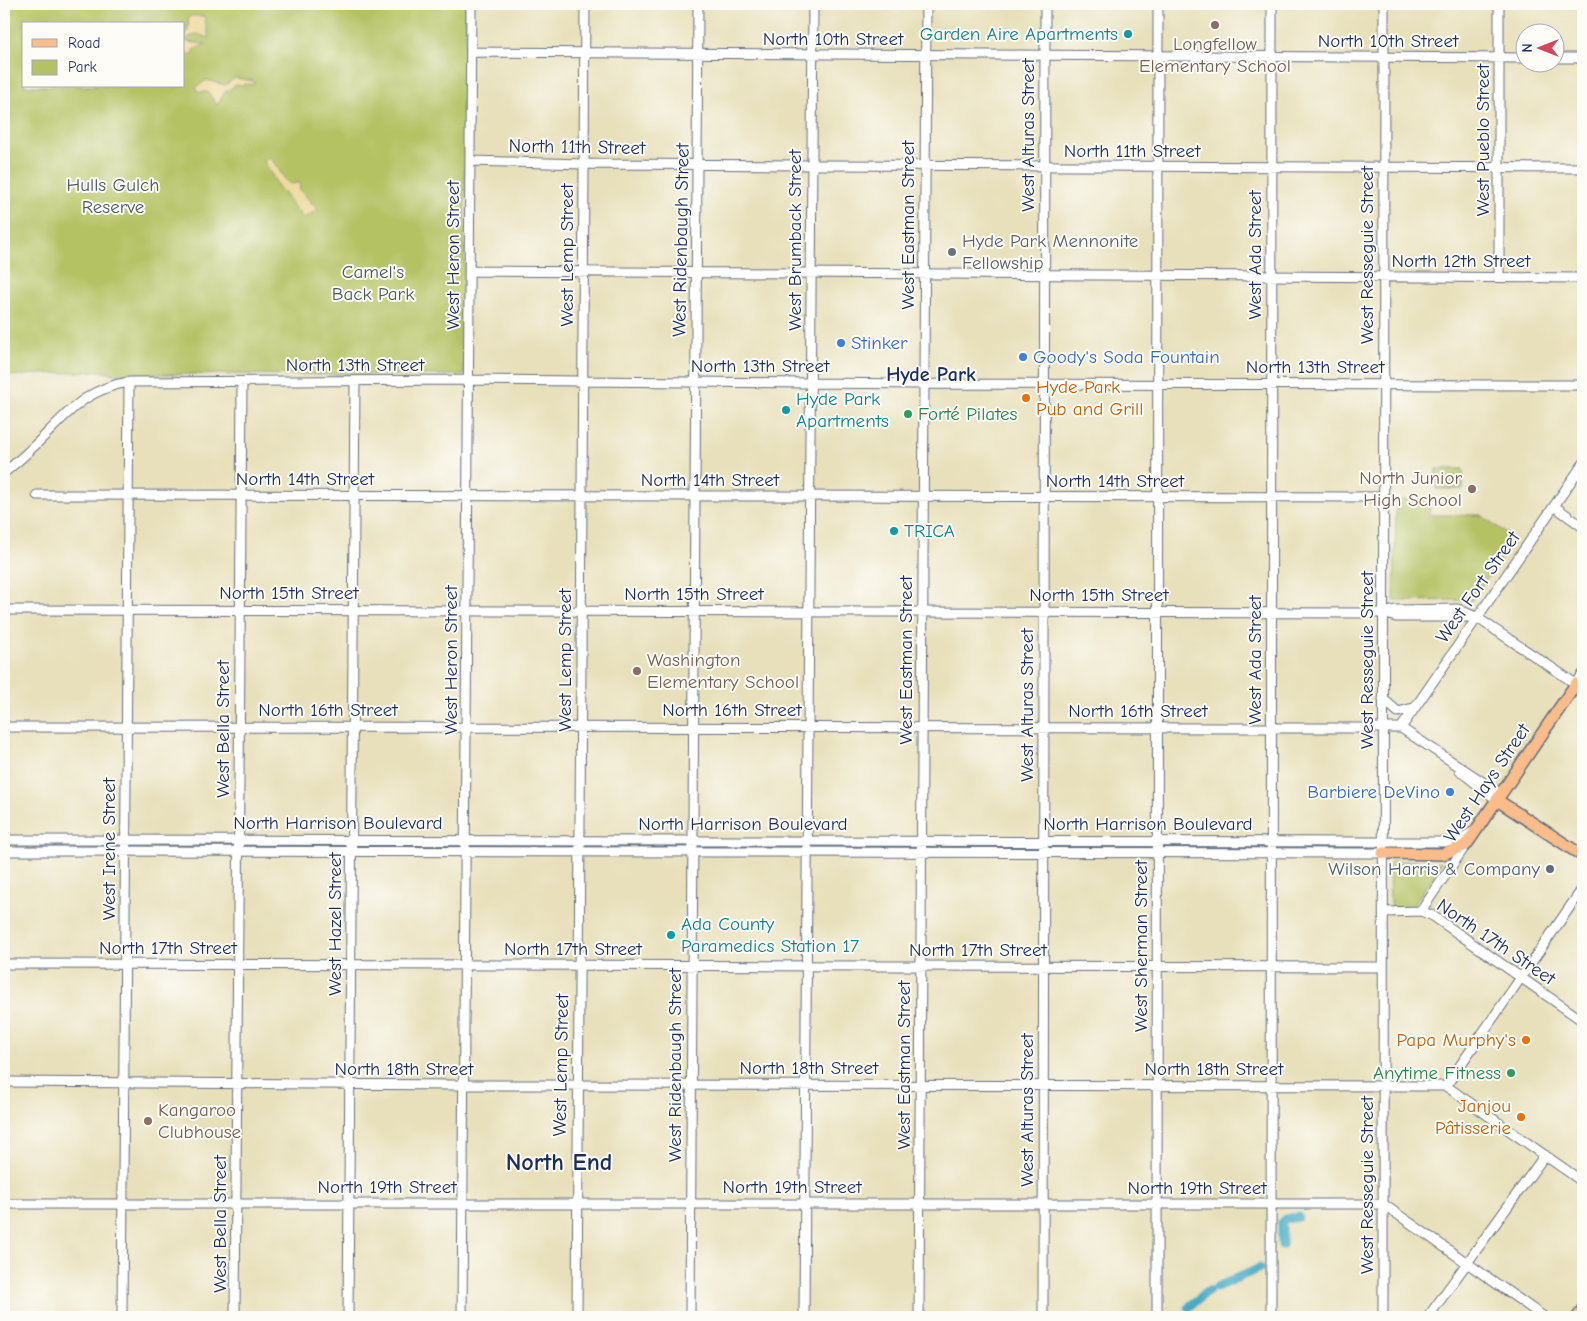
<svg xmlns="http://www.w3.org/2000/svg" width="1587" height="1321" font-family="'Comic Neue',sans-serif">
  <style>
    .green { fill: #b4c264; stroke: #687861; fill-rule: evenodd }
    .sand { fill: #eeda9e; stroke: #84847e }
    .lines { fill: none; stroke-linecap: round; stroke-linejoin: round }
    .canal { stroke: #42a8c2; stroke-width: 9 }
    .minor-casing { stroke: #636d7f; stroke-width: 11 }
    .major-casing { stroke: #636d7f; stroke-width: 14 }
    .minor { stroke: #fff; stroke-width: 9 }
    .major { stroke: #f9bc8a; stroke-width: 11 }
    .education-dot { fill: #8d6e63; stroke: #fdfcf7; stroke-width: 2 }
    .culture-dot { fill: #0f9aa8; stroke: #fdfcf7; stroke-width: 2 }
    .worship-dot { fill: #6b7280; stroke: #fdfcf7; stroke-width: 2 }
    .shop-dot { fill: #3f7fe0; stroke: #fdfcf7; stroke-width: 2 }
    .food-dot { fill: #e8710a; stroke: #fdfcf7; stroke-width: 2 }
    .leisure-dot { fill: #2e9e5b; stroke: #fdfcf7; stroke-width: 2 }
    .service-dot { fill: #5c6f8a; stroke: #fdfcf7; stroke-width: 2 }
    .labels { text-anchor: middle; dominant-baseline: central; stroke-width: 4; stroke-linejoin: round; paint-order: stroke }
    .culture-label { font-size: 19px; fill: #0d838f; stroke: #fdfcf7; text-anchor: start }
    .street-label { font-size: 19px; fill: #1b2f5e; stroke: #fdfcf7 }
    .education-label { font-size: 19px; fill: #785e54; stroke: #fdfcf7; text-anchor: start }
    .park-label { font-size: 19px; fill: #495b60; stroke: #fdfcf7 }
    .worship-label { font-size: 19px; fill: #5b616d; stroke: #fdfcf7; text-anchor: start }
    .shop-label { font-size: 19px; fill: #366cbe; stroke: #fdfcf7; text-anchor: start }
    .food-label { font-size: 19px; fill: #c56008; stroke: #fdfcf7; text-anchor: end }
    .leisure-label { font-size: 19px; fill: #27864d; stroke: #fdfcf7; text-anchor: start }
    .service-label { font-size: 19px; fill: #4e5e75; stroke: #fdfcf7; text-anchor: end }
    .neighbourhood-label { font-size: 20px; font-weight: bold; fill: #1b2f5e; stroke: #fdfcf7 }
    .district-label { font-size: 24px; font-weight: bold; fill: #1b2f5e; stroke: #fdfcf7 }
  </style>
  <rect width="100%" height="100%" fill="#fdfcf7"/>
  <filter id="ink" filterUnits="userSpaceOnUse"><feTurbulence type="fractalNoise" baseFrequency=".02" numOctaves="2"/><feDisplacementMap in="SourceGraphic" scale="10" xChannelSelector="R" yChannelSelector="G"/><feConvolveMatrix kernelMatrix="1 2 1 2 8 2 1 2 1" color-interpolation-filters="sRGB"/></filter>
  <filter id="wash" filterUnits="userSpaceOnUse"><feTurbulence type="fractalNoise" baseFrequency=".0096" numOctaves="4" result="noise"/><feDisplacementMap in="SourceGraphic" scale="20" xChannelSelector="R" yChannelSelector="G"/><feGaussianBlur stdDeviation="1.12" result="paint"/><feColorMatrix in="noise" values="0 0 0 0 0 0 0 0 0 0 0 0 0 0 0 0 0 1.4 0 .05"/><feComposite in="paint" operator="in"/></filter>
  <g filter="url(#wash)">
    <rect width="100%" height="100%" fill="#e8e0bb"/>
    <!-- green -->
    <path class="green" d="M4 4H466L464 375 115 374 99 371 4 376ZM24 24H184V86H24Z
      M1436 469H1463V489H1436Z
      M1401 500H1430V515H1481L1514 539 1472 600 1394 601 1396 509 1400 504Z
      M1391 860 1442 862 1411 910 1396 909 1390 905 1389 864Z"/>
    <!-- sand -->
    <path class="sand" d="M189 16H204L209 38 197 34 187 38 186 42 206 44 195 49 193 54H185L184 42 188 29Z
      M235 78 254 81V84L236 85 225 92 217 105 208 92H198L196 88 206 80 225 85Z
      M270 157 287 182 292 184 299 182 300 190 318 210 303 218 278 186 264 161Z"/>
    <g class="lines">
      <!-- canal -->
      <path class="canal" d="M1282 1245V1222L1285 1219 1298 1217
        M1217 1287 1260 1268
        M1189 1307 1209 1290"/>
    </g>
  </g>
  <g filter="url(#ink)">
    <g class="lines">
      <defs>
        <path id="minor" d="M471 52 1524 58
          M1554 58H1583
          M470 161 584 164 1583 168
          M470 271 1583 278
          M1499 277V4
          M4 473C13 465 22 458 30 450 63 420 81 389 129 382L469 380 923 384 1583 385
          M37 495 1383 497
          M1554 506 1583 527
          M4 610 1383 613 1395 610 1458 609 1476 617 1576 684 1583 674
          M1383 613 1396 617H1472
          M1383 699 1398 712 1413 708
          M4 727 1401 728 1501 794
          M1401 728 1583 464
          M1460 771 1497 800
          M4 840 1383 842H1456L1473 832
          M4 851 1383 853
          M1421 911 1466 845
          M1384 912 1421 911 1433 916 1583 1021
          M4 964 1383 967
          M4 1082 455 1085 1446 1086 1583 1182
          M1446 1086 1583 888
          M4 1204H1383L1544 1317
          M122 1317 129 382
          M235 1317 242 382
          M348 1317 355 381
          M462 1317 471 4
          M577 1317 585 4
          M690 1317 698 4
          M804 1317 813 4
          M919 1317 926 4
          M1043 1317 1045 4
          M1157 1317 1158 4
          M1271 1317 1272 4
          M1383 1317 1384 4
          M1428 1317 1545 1155"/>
        <path id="major" d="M1497 800 1583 856
          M1383 853 1443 854 1466 845 1576 684 1583 689
          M1578 1317 1583 1309"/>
      </defs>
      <!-- minor casing -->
      <use href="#minor" class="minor-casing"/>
      <!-- major casing -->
      <use href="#major" class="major-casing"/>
      <!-- minor -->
      <use href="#minor" class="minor"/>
      <!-- major -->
      <use href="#major" class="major"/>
    </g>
  </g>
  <!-- markers -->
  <g class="education-dot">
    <circle cx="1215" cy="25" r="5"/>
    <circle cx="1472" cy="489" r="5"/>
    <circle cx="637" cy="671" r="5"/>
    <circle cx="148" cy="1121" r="5"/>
  </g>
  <g class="culture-dot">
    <circle cx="1128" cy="34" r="5"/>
    <circle cx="786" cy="410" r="5"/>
    <circle cx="894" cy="531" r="5"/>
    <circle cx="671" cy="935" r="5"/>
  </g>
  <circle class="worship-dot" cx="952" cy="252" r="5"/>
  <g class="shop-dot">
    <circle cx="841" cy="343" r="5"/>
    <circle cx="1023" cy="357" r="5"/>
    <circle cx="1450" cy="792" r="5"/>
  </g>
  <g class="food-dot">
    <circle cx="1026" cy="398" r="5"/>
    <circle cx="1526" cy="1040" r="5"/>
    <circle cx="1521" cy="1117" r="5"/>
  </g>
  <g class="leisure-dot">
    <circle cx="908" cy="414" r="5"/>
    <circle cx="1511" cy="1073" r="5"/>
  </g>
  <circle class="service-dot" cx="1550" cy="869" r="5"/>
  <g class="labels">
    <!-- culture labels -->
    <g class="culture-label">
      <text x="1118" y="34" text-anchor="end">Garden Aire Apartments</text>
      <text x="796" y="399">Hyde Park<tspan x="796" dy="22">Apartments</tspan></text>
      <text x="904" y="531">TRICA</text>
      <text x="681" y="924">Ada County<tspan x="681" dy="22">Paramedics Station 17</tspan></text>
    </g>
    <!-- street labels -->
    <g class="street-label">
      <text x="833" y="39">North 10th Street</text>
      <text x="1388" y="41">North 10th Street</text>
      <text transform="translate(1028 135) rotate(-90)">West Alturas Street</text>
      <text transform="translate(1483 140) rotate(-90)">West Pueblo Street</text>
      <text transform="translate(577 147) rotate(1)">North 11th Street</text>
      <text x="1132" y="151">North 11th Street</text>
      <text transform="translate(908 225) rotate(-90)">West Eastman Street</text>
      <text transform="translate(681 240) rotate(-89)">West Ridenbaugh Street</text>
      <text transform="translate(795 240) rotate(-90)">West Brumback Street</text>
      <text transform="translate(453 255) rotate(-90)">West Heron Street</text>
      <text transform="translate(567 255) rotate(-90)">West Lemp Street</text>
      <text transform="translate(1255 255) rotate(-90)">West Ada Street</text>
      <text transform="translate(1367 255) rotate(-90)">West Resseguie Street</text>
      <text x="1461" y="261">North 12th Street</text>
      <text x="355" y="365">North 13th Street</text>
      <text x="760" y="366">North 13th Street</text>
      <text x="1315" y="367">North 13th Street</text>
      <text x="305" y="479">North 14th Street</text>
      <text x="710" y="480">North 14th Street</text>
      <text x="1115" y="481">North 14th Street</text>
      <text transform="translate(1478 587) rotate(-55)">West Fort Street</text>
      <text x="289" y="593">North 15th Street</text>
      <text x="694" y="594">North 15th Street</text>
      <text x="1099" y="595">North 15th Street</text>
      <text transform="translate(451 660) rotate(-90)">West Heron Street</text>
      <text transform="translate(565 660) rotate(-90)">West Lemp Street</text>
      <text transform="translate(906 660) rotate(-90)">West Eastman Street</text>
      <text transform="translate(1255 660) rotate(-90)">West Ada Street</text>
      <text transform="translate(1367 660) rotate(-90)">West Resseguie Street</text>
      <text transform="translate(1027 705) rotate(-90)">West Alturas Street</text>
      <text x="328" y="710">North 16th Street</text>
      <text x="732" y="710">North 16th Street</text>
      <text x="1138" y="711">North 16th Street</text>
      <text transform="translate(223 729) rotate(-90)">West Bella Street</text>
      <text transform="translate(1487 783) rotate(-56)">West Hays Street</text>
      <text x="338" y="823">North Harrison Boulevard</text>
      <text x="743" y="824">North Harrison Boulevard</text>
      <text x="1148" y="824">North Harrison Boulevard</text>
      <text transform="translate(109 849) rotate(-90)">West Irene Street</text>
      <text transform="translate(335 924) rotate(-90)">West Hazel Street</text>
      <text transform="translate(1496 942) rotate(34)">North 17th Street</text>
      <text transform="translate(1141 946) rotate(-90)">West Sherman Street</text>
      <text x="168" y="948">North 17th Street</text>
      <text x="573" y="949">North 17th Street</text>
      <text x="978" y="950">North 17th Street</text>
      <text transform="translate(561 1065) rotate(-89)">West Lemp Street</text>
      <text transform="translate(675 1065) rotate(-90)">West Ridenbaugh Street</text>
      <text transform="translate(904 1065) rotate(-90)">West Eastman Street</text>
      <text x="809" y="1068">North 18th Street</text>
      <text x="404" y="1069">North 18th Street</text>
      <text x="1214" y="1069">North 18th Street</text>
      <text transform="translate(1027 1110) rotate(-90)">West Alturas Street</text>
      <text transform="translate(1367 1185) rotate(-90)">West Resseguie Street</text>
      <text x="387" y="1187">North 19th Street</text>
      <text x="792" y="1187">North 19th Street</text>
      <text x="1197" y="1188">North 19th Street</text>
      <text transform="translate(220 1224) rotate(-90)">West Bella Street</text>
    </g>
    <!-- education labels -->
    <g class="education-label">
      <text x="1215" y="44" text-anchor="middle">Longfellow<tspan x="1215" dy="22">Elementary School</tspan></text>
      <text x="1462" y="478" text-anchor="end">North Junior<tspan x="1462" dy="22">High School</tspan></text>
      <text x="647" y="660">Washington<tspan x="647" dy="22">Elementary School</tspan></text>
      <text x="158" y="1110">Kangaroo<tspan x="158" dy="22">Clubhouse</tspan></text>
    </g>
    <!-- park labels -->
    <g class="park-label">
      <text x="113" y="185">Hulls Gulch<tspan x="113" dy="22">Reserve</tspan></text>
      <text x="373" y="272">Camel's<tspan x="373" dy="22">Back Park</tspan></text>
    </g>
    <!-- worship labels -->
    <g class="worship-label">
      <text x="962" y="241">Hyde Park Mennonite<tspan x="962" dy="22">Fellowship</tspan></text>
    </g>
    <!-- shop labels -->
    <g class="shop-label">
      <text x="851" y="343">Stinker</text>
      <text x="1033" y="357">Goody's Soda Fountain</text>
      <text x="1440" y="792" text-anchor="end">Barbiere DeVino</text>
    </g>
    <!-- food labels -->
    <g class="food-label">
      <text x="1036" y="387" text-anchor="start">Hyde Park<tspan x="1036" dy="22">Pub and Grill</tspan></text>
      <text x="1516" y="1040">Papa Murphy's</text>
      <text x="1511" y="1106">Janjou<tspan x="1511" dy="22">Pâtisserie</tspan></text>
    </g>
    <!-- leisure labels -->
    <g class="leisure-label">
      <text x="918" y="414">Forté Pilates</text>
      <text x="1501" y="1073" text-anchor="end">Anytime Fitness</text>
    </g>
    <!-- service labels -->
    <g class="service-label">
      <text x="1540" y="869">Wilson Harris &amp; Company</text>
    </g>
    <!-- neighbourhood labels -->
    <g class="neighbourhood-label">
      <text x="931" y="374">Hyde Park</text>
    </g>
    <!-- district labels -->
    <g class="district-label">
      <text x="559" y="1162">North End</text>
    </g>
  </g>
  <!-- margin -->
  <rect width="1587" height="1321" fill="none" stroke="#fdfcf7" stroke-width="20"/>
  <!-- legend -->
  <rect x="22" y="22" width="162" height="65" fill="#fdfcf7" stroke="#a3aaba"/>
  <rect x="32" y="39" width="25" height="8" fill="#f9bc8a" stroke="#a3aaba"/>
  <text x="68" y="48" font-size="15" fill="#1b2f5e">Road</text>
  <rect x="32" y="60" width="25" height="15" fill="#b4c264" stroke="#a3aaba"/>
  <text x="68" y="72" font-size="15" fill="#1b2f5e">Park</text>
  <!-- north arrow -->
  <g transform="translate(1540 48) rotate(270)"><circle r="24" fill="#fdfcf7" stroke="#a3aaba"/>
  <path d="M0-4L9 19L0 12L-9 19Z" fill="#d1495b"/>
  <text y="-8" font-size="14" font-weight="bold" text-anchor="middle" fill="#1b2f5e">N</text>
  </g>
</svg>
